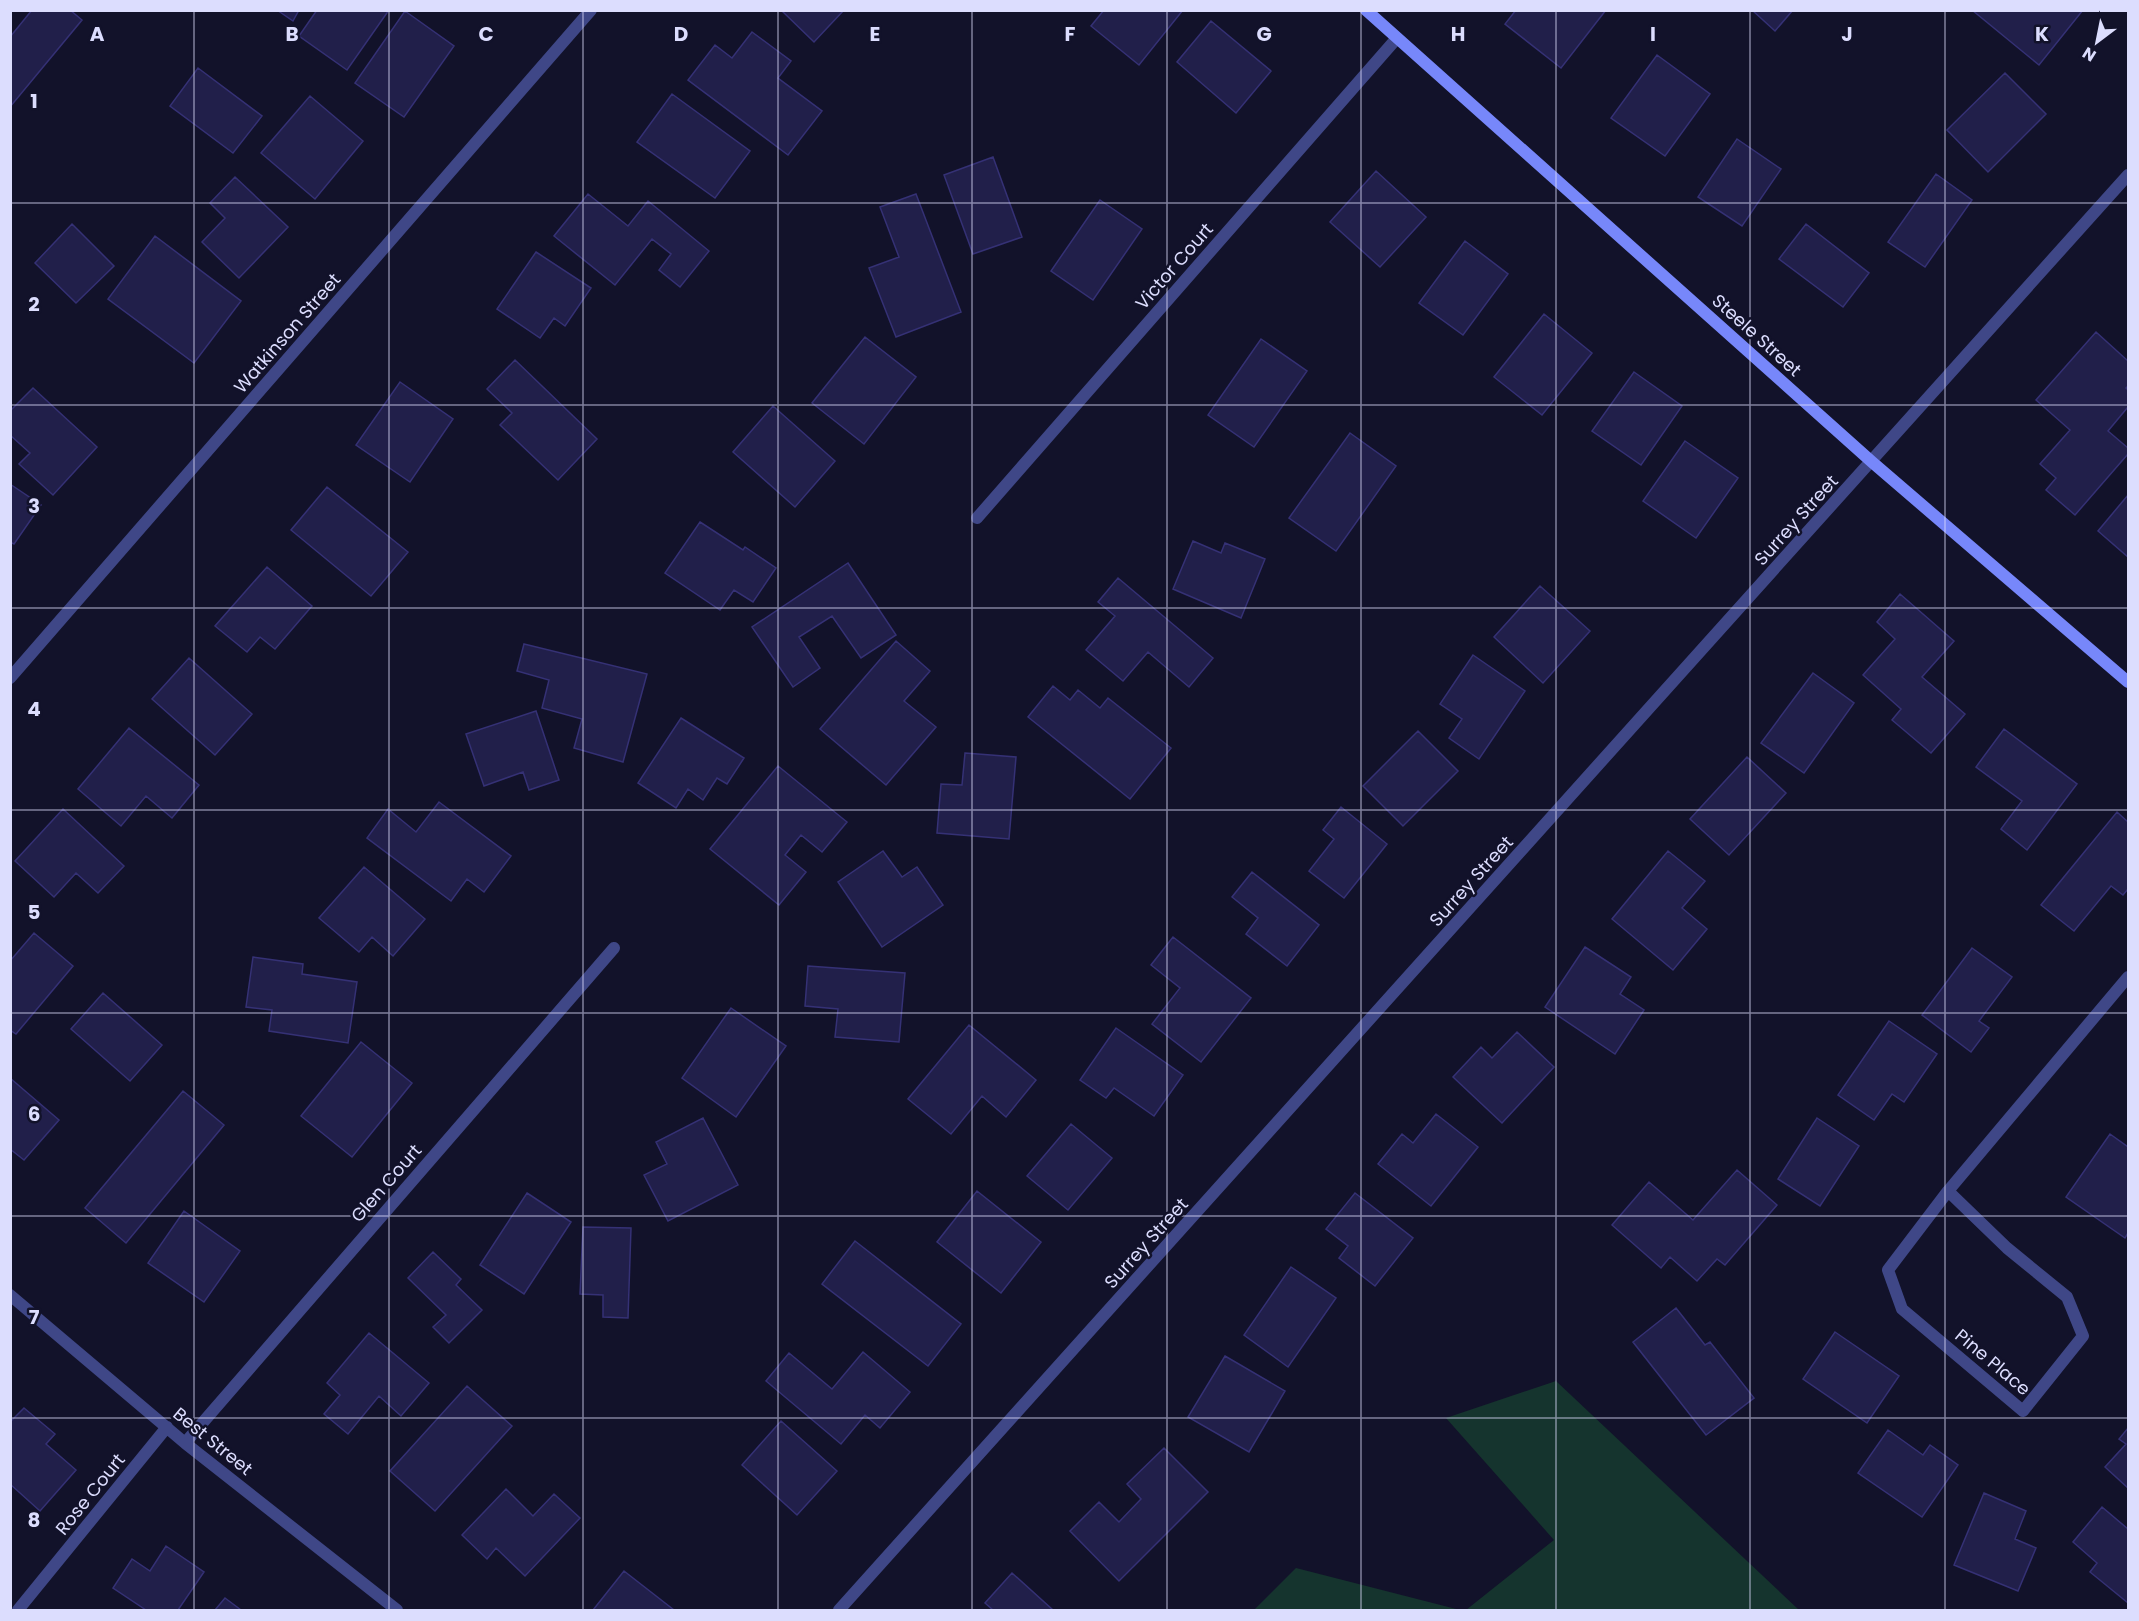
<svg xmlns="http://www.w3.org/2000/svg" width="2139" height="1621" font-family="Poppins,sans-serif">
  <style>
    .green { fill: #15342e }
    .building { fill: #211f4a; stroke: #353175; stroke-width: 1.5 }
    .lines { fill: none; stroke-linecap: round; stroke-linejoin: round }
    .street { stroke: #3f4787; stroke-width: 12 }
    .secondary { stroke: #7787fa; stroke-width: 12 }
    .grid { fill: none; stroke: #dcddfe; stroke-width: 1.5; stroke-opacity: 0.55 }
    .labels { text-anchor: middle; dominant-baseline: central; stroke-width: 5; stroke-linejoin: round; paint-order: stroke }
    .street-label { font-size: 18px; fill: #dcddfe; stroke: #12122a }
    .grid-label { font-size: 20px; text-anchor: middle; font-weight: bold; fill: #dcddfe; stroke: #12122a; stroke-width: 5; stroke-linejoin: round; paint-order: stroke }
  </style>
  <rect width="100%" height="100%" fill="#12122a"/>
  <!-- green -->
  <path class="green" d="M1556 1381 1799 1610H1466L1554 1540 1446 1418Z
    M1296 1568 1460 1610H1254Z"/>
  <!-- building -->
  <path class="building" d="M32 10H70L82 20 10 107V37Z
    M277 10H299L293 21Z
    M317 10H389L347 70 299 36Z
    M781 10H844L814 42Z
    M1104 10H1183L1139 65 1091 26Z
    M1516 10H1606L1561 68 1505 24Z
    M1752 10H1793L1775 31Z
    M1972 10H2083L2039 65Z
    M405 11 454 46 404 117 355 83Z
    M1211 21 1271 71 1236 113 1177 62Z
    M752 32 791 61 778 78 822 111 788 155 688 80 715 45 732 58Z
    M1657 55 1710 94 1665 156 1611 118Z
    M198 68 262 116 233 153 170 106Z
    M2005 73 2046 114 1988 172 1947 130Z
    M672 94 750 151 715 198 637 142Z
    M310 96 363 141 315 199 261 153Z
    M1737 139 1781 169 1742 226 1698 197Z
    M993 157 1022 237 973 254 944 175Z
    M1376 171 1426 217 1380 267 1330 222Z
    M1936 174 1972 200 1925 267 1888 242Z
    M235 177 288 227 239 278 202 242 225 218 210 203Z
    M588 194 628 226 648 201 709 251 680 287 659 270 671 254 652 239 615 285 554 236Z
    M916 194 961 312 896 337 869 268 899 257 880 207Z
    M1100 200 1142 229 1093 300 1051 271Z
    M72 224 114 266 76 303 35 263Z
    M1806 224 1869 273 1843 307 1779 259Z
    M155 236 241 301 194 363 108 299Z
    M1465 241 1508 274 1463 335 1419 303Z
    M536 252 591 288 565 326 554 318 540 338 497 309Z
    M1544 314 1592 353 1542 415 1494 377Z
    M2096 332 2128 361V386L2126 388 2128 390V407L2108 431 2128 448V454L2075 515 2046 490 2056 478 2040 464 2070 430 2036 400Z
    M865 337 916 377 864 444 812 403Z
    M1261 339 1307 371 1254 447 1208 415Z
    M515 360 597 439 558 480 500 425 512 413 487 389Z
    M1634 372 1682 406 1641 465 1592 431Z
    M400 382 453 419 410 482 356 445Z
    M33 388 97 447 53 495 19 464 30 453 10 435V411Z
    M773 406 835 461 795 507 733 452Z
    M1350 433 1396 466 1336 551 1289 518Z
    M1685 441 1738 478 1696 538 1643 501Z
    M10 484 41 505 14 544 10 542Z
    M327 487 408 552 371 596 291 530Z
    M2128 495V557L2098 531Z
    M700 522 743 550 745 547 776 568 753 602 734 590 720 610 665 573Z
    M1193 541 1221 553 1225 543 1265 559 1241 618 1173 589Z
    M848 563 896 635 861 658 832 616 799 637 820 668 793 687 752 627Z
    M267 567 312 606 275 649 260 637 247 652 215 626Z
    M1118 578 1213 658 1189 687 1148 652 1123 681 1086 650 1115 616 1098 602Z
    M1540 586 1590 631 1543 683 1494 637Z
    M1900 594 1954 641 1922 677 1965 714 1931 753 1892 720 1901 709 1863 675 1895 639 1877 622Z
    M896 641 930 671 904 701 936 727 886 785 820 729Z
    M524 644 647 674 623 762 574 748 582 719 542 708 549 680 517 671Z
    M1473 655 1525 691 1479 759 1449 738 1462 719 1440 704Z
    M189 658 252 714 215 755 152 699Z
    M1813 673 1854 703 1804 773 1761 743Z
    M1053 686 1070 700 1078 690 1100 708 1108 698 1171 748 1130 799 1028 717Z
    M536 711 559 780 529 790 523 772 484 786 466 734Z
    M681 718 744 758 727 784 717 778 703 800 688 789 676 808 638 783Z
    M129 728 199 785 172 818 146 796 121 826 78 789Z
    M2004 729 2077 784 2027 850 2001 829 2022 801 1976 767Z
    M1418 731 1458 771 1403 826 1363 786Z
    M965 753 1016 757 1009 839 937 833 941 784 962 785Z
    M1747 757 1786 793 1729 855 1690 819Z
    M778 766 847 822 822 852 801 835 785 855 806 872 779 905 710 849Z
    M439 802 511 856 484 892 467 879 451 901 367 838 388 809 416 832Z
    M1341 807 1387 844 1344 898 1309 871 1334 839 1323 830Z
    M63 809 124 866 98 893 76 873 54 897 15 861Z
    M2117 812 2128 822V889L2123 895 2111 886 2074 931 2041 905Z
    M883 851 902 877 917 867 943 905 882 947 838 882Z
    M1668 851 1705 881 1682 908 1707 929 1673 970 1612 919Z
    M364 867 425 919 393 956 372 937 359 952 319 918Z
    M1252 872 1319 925 1287 966 1246 934 1258 918 1232 897Z
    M34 933 73 966 16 1034 10 1030V961Z
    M1173 937 1251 998 1201 1062 1152 1024 1180 988 1151 965Z
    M1585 947 1631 977 1620 994 1644 1010 1615 1054 1545 1007Z
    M1972 948 2012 977 1979 1021 1989 1028 1971 1052 1922 1015Z
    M253 957 303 964 302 974 357 982 348 1043 269 1031 272 1010 246 1007Z
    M808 966 905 973 899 1042 835 1037 838 1009 805 1006Z
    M103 993 162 1045 130 1081 71 1029Z
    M731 1008 786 1046 736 1117 682 1078Z
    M1889 1021 1937 1054 1904 1102 1892 1094 1874 1120 1838 1095Z
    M969 1025 1036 1080 1006 1117 982 1096 951 1134 908 1099Z
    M1116 1028 1183 1075 1154 1116 1114 1088 1106 1098 1080 1080Z
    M1517 1032 1554 1067 1502 1123 1453 1077 1481 1047 1492 1058Z
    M361 1042 412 1083 352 1157 301 1116Z
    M10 1078 59 1120 24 1160 10 1149Z
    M183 1091 224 1125 126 1243 85 1208Z
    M1436 1114 1478 1147 1431 1206 1378 1164 1402 1134 1413 1143Z
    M703 1118 738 1185 668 1221 644 1175 667 1164 656 1142Z
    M1817 1118 1859 1146 1820 1206 1778 1179Z
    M1071 1124 1112 1158 1068 1210 1027 1176Z
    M2110 1134 2128 1147V1233L2125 1238 2066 1197Z
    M1737 1170 1777 1205 1725 1265 1717 1259 1697 1281 1670 1257 1661 1268 1612 1225 1649 1182 1693 1220Z
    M977 1191 1041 1242 1001 1293 937 1242Z
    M527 1193 571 1222 524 1294 480 1265Z
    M1355 1193 1413 1238 1375 1286 1339 1258 1348 1246 1326 1229Z
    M184 1211 240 1251 204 1302 148 1263Z
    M583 1227 631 1228 628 1318 603 1317V1295L580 1294Z
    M855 1241 961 1324 928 1366 822 1284Z
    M433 1252 461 1279 456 1285 482 1310 449 1343 433 1327 446 1315 408 1278Z
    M1291 1267 1336 1298 1288 1367 1244 1335Z
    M1676 1308 1705 1345 1710 1342 1754 1398 1706 1435 1633 1342Z
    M1835 1332 1899 1376 1867 1423 1803 1379Z
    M369 1333 429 1383 401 1416 379 1396 348 1434 324 1414 340 1395 327 1383Z
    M863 1352 910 1392 880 1428 865 1415 841 1444 766 1381 789 1353 832 1389Z
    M1225 1356 1285 1391 1249 1452 1188 1417Z
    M467 1386 512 1426 435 1511 390 1471Z
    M24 1408 55 1434 46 1444 76 1470 40 1511 10 1484V1422Z
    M781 1421 837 1471 797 1515 742 1465Z
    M2128 1428V1488L2105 1467 2126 1444 2119 1439Z
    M1888 1430 1923 1455 1930 1445 1958 1465 1922 1517 1858 1473Z
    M1164 1448 1208 1492 1119 1581 1070 1531 1099 1502 1119 1522 1141 1499 1127 1484Z
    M506 1489 533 1516 554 1494 580 1518 525 1576 496 1548 487 1559 462 1535Z
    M1984 1493 2026 1511 2015 1539 2036 1548 2018 1591 1954 1565Z
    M2102 1507 2128 1529V1603L2090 1572 2097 1563 2073 1542Z
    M166 1546 204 1572 178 1610H146L113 1588 132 1559 150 1571Z
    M624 1571 674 1610H593Z
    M1012 1573 1053 1610H993L985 1603Z
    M225 1598 241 1610H215Z"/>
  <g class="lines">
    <!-- street -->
    <path class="street" d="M977 518 1397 38
      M10 678 591 10
      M1948 1191 2007 1248 2067 1297 2083 1336 2023 1411 1902 1309 1888 1270 1948 1191 2128 977
      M10 1295 185 1443 397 1610
      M185 1443 614 948
      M18 1610 167 1427
      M839 1610 2128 175"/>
    <!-- secondary -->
    <path class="secondary" d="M1366 10 1872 462 2128 682"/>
  </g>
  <!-- grid -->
  <path class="grid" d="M194 10V1610M389 10V1610M583 10V1610M778 10V1610M972 10V1610M1167 10V1610M1361 10V1610M1556 10V1610M1750 10V1610M1945 10V1610M10 203H2128M10 405H2128M10 608H2128M10 810H2128M10 1013H2128M10 1216H2128M10 1418H2128"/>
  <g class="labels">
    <!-- street labels -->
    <g class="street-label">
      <text transform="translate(1174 266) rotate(-49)">Victor Court</text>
      <text transform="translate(287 333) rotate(-49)">Watkinson Street</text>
      <text transform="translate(1757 335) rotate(42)">Steele Street</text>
      <text transform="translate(1796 520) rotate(-48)">Surrey Street</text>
      <text transform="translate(1471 881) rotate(-48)">Surrey Street</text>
      <text transform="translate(386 1183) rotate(-49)">Glen Court</text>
      <text transform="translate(1146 1243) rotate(-48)">Surrey Street</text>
      <text transform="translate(1993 1362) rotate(40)">Pine Place</text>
      <text transform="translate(213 1441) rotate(39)">Best Street</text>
      <text transform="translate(90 1494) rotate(-51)">Rose Court</text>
    </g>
  </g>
  <g class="grid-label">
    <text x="97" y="41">A</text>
    <text x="292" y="41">B</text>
    <text x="486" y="41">C</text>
    <text x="681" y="41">D</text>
    <text x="875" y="41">E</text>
    <text x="1070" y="41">F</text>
    <text x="1264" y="41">G</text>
    <text x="1458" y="41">H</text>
    <text x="1653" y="41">I</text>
    <text x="1847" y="41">J</text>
    <text x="2042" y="41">K</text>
    <text x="34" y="108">1</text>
    <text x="34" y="311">2</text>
    <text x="34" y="513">3</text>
    <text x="34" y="716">4</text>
    <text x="34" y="919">5</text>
    <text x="34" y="1121">6</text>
    <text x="34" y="1324">7</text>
    <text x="34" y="1527">8</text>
  </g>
  <!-- border -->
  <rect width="2139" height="1621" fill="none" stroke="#dcddfe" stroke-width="24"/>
  <!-- north arrow -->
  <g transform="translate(2097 42) rotate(212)" stroke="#12122a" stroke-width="4.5" paint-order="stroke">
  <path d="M0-4.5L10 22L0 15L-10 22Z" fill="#dcddfe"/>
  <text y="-9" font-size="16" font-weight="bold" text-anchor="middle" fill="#dcddfe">N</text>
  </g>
</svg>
